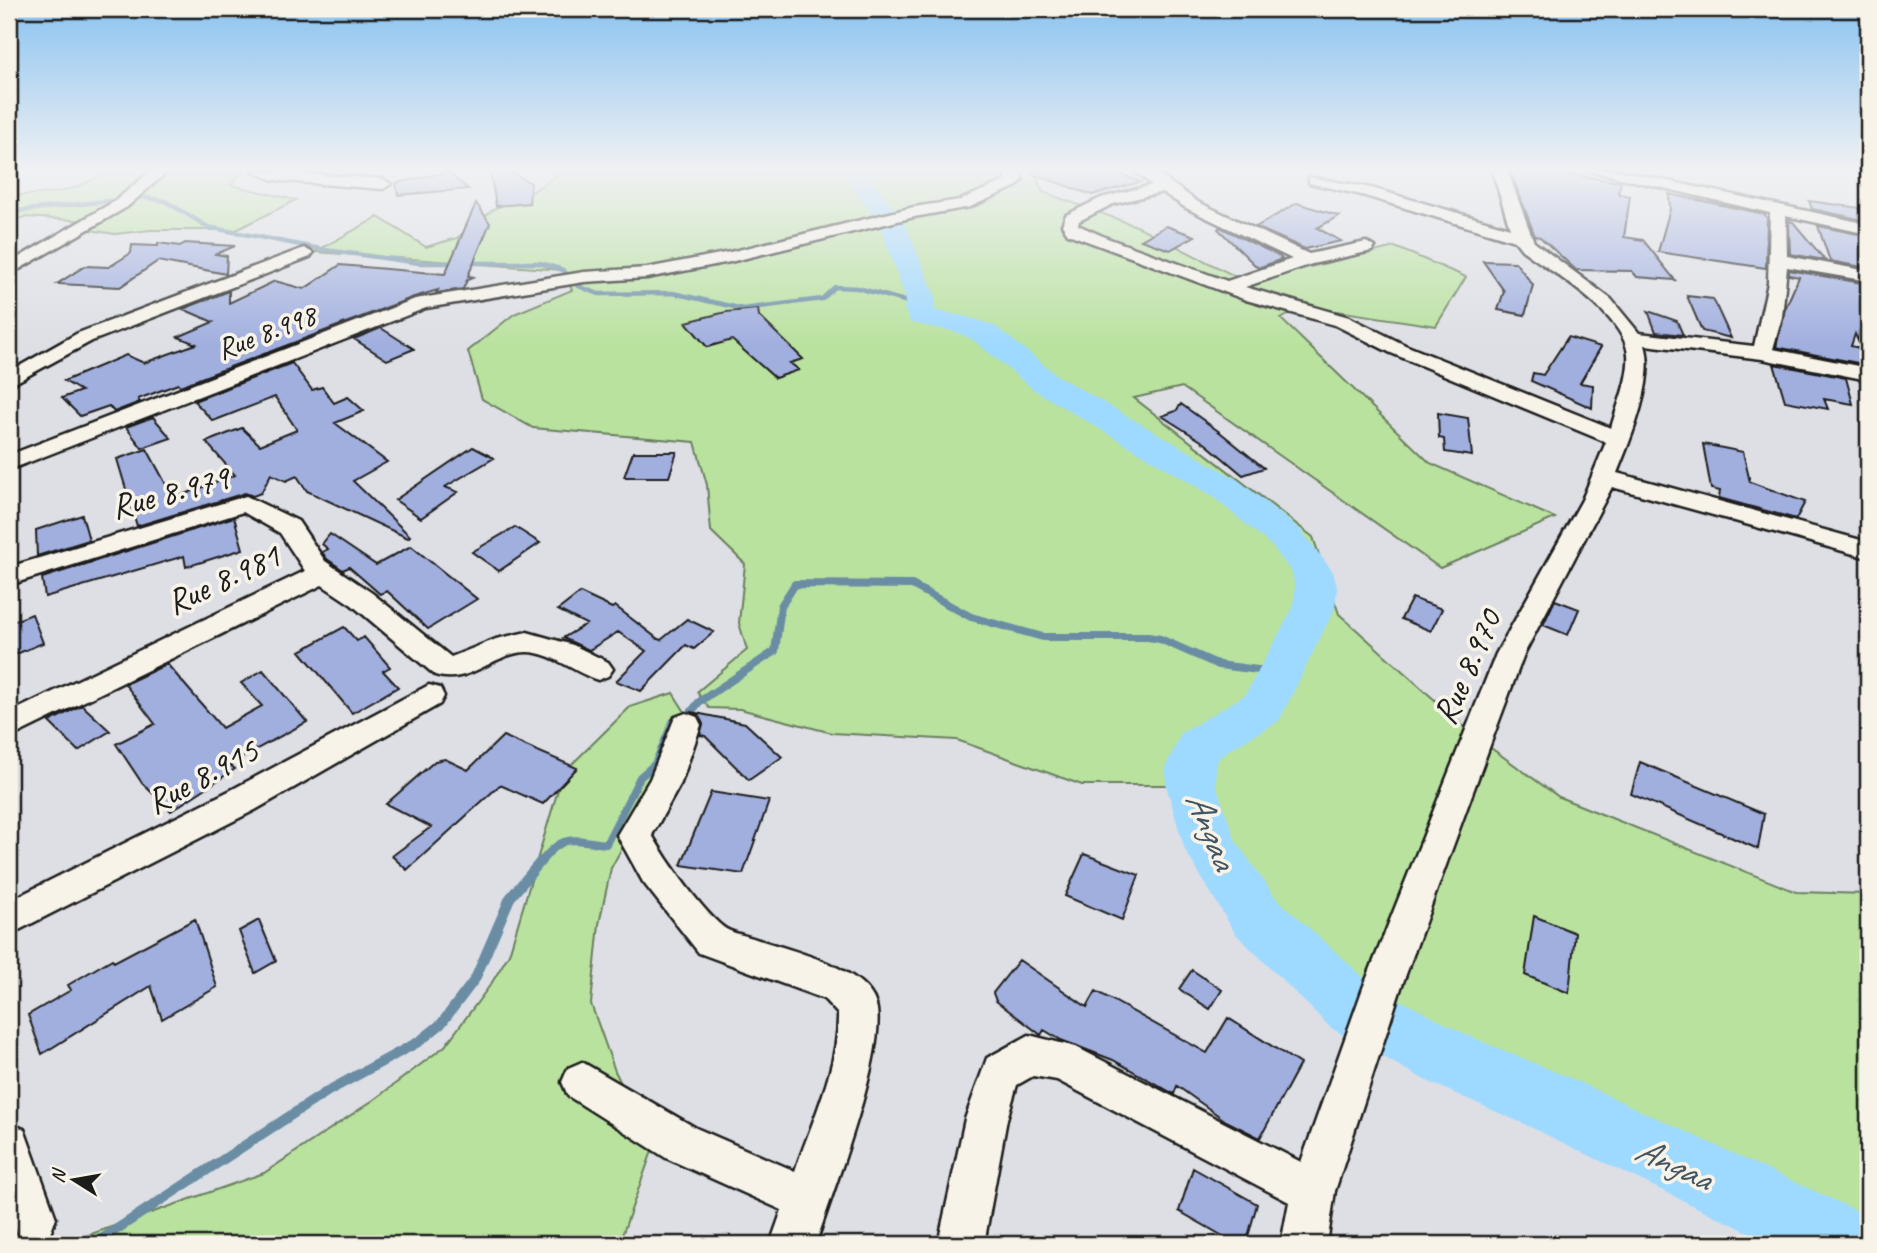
<svg xmlns="http://www.w3.org/2000/svg" width="1877" height="1253" font-family="Caveat,sans-serif">
  <style>
    .green { fill: #b9e29f; stroke: #6a7f5e; stroke-width: 2 }
    .lines { fill: none; stroke-linecap: round; stroke-linejoin: round }
    .stream-far2 { stroke: #6a8da4; stroke-width: 4.5 }
    .stream-far1 { stroke: #6a8da4; stroke-width: 8 }
    .stream { stroke: #6a8da4; stroke-width: 10 }
    .river { fill: #9ed9ff; fill-rule: evenodd }
    .building { fill: #a1afdf; stroke: #1c1c1c; stroke-width: 2 }
    .minor-casing { stroke: #1c1c1c; stroke-width: 5 }
    .minor { fill: #f7f3e8; fill-rule: evenodd }
    .labels { text-anchor: middle; dominant-baseline: central; stroke-width: 7; stroke-linejoin: round; paint-order: stroke }
    .far-street-label { font-size: 30px; fill: #1c1c1c; stroke: #f7f3e8 }
    .street-label { font-size: 35px; fill: #1c1c1c; stroke: #f7f3e8 }
    .water-label { font-size: 37px; font-style: italic; fill: #435560; stroke: #f7f3e8 }
  </style>
  <rect width="100%" height="100%" fill="#dddfe5"/>
  <filter id="ink" filterUnits="userSpaceOnUse"><feTurbulence type="fractalNoise" baseFrequency=".0143" numOctaves="2"/><feDisplacementMap in="SourceGraphic" scale="14" xChannelSelector="R" yChannelSelector="G"/><feConvolveMatrix kernelMatrix="1 2 1 2 8 2 1 2 1" color-interpolation-filters="sRGB"/></filter>
  <g filter="url(#ink)">
    <!-- green -->
    <path class="green" d="M108 170H244L231 185 296 200 236 230H151L115 234 89 230 104 222 25 217 9 221V195C48 195 76 193 108 170Z
      M564 170H1033L1043 192 1139 227 1246 282 1395 247 1466 277 1436 326 1304 306 1281 319 1430 463 1555 518 1440 568 1182 387 1134 398 1313 537 1339 614 1477 738 1559 797 1796 892 1868 894V1244H1849L1547 1101 1447 1058 1352 1007 1255 915 1212 850 1191 785H1082L957 740 832 733 740 709 709 708 697 692 747 650 739 623 745 564 711 531 707 485 695 442 533 428 482 399 468 351 514 314 572 290 563 270 315 252 378 217 426 247 457 238 494 209 532 192Z
      M673 693 685 712 669 762 611 868 599 924 591 1004 615 1071 653 1148 619 1244H63L264 1173 375 1099 445 1046 491 984 509 954 563 773 630 707Z"/>
    <g class="lines">
      <!-- stream-far2 -->
      <path class="stream-far2" d="M9 212 143 197 165 201 208 227 326 250 419 263H540L563 270 578 286 599 294 673 293 743 309 822 299 835 287 858 288 919 305"/>
      <!-- stream-far1 -->
      <path class="stream-far1" d="M540 863C564 833 570 840 606 844L640 777 655 764 673 722 689 715 699 702 775 651 781 606 795 584 912 585 971 617 1043 637H1148L1160 639 1219 665 1282 673"/>
      <!-- stream -->
      <path class="stream" d="M94 1244 328 1091 420 1041 441 1024 475 979 510 898 541 861"/>
      <!-- river -->
      <path class="river" d="M845 170H869L870 177 906 226 936 298 934 310 972 318 995 326 1058 376 1238 480 1301 530 1333 572 1337 587 1335 608 1279 721 1227 751 1219 758 1216 766V785L1235 840 1275 897 1373 986 1469 1036 1570 1078 1868 1216V1244H1773L1524 1124 1425 1080 1331 1028 1235 933 1185 850 1166 785V766L1181 733 1245 695 1293 608 1295 587 1292 573 1273 547 1211 495 1034 390 973 340 956 332 911 323 904 309 906 298 880 226 846 178Z"/>
    </g>
    <!-- building -->
    <path class="building" d="M490 170H507L531 183 529 203 496 206Z
      M1030 170H1110L1140 182 1092 195 1030 173Z
      M1510 170H1567L1568 174 1621 182 1618 194 1630 196 1624 237 1643 240 1675 280 1637 277 1632 271 1576 270 1540 237 1535 236Z
      M448 172 468 189 398 195 396 183Z
      M1669 194 1764 214 1767 218 1766 268 1658 252 1670 209Z
      M1809 201 1868 209V221L1812 209Z
      M476 203 490 223 468 276 475 277 467 280 463 289 436 293 438 290 414 297 180 386 178 384 138 399 140 402 114 412 109 406 80 416 62 398 81 391 64 381 126 355 144 363 196 344 178 337 213 322 183 309 229 291V303L275 281 304 289 340 265 445 274Z
      M1297 203 1339 216 1317 228 1341 241 1305 249 1256 227Z
      M1789 221 1793 222 1825 260 1790 254Z
      M1166 226 1195 236 1170 250 1141 240Z
      M1818 226 1868 236V264L1863 262 1862 267 1830 261Z
      M1220 227 1279 256 1282 259 1258 268 1218 229Z
      M158 243 180 246 185 243 235 246 216 254 227 256 226 274 158 261 120 287 57 284 85 266 109 267 131 253 132 245 158 246Z
      M1483 261 1515 262 1533 285 1525 315 1498 310 1504 291Z
      M1789 270 1862 283 1863 309 1858 341 1855 334 1851 346 1868 350V365L1776 347 1785 309 1799 277 1789 275Z
      M1687 296 1713 299 1731 338 1702 331Z
      M758 309 759 316 803 359 790 363 799 370 775 378 732 340 707 347 686 322 726 312Z
      M1648 311 1677 321 1683 335 1656 332Z
      M381 328 414 349 387 360 354 339Z
      M1568 337 1601 347 1580 383 1593 385 1592 408 1531 381 1533 373 1543 375Z
      M292 363 312 390 322 387 334 403 348 397 364 411 335 423 387 462 353 481 410 536 408 538 307 491 297 476 286 481 271 474 261 493 253 496 245 493 137 526 117 459 147 449 167 486 175 484 180 496 235 475 206 442 242 428 260 445 297 430 275 397 213 421 194 401Z
      M1774 364 1846 378 1853 404 1824 399 1828 409 1785 401Z
      M1181 404 1221 433 1264 468 1243 475 1206 444 1162 416 1176 411Z
      M1438 413 1468 418 1472 456 1445 452 1444 439 1439 438Z
      M153 417 171 438 142 448 126 427Z
      M1703 444 1743 452 1750 482 1805 502 1796 519 1719 498 1720 491 1711 489Z
      M473 447 494 458 445 487 458 492 421 518 395 500Z
      M633 452H677L669 477H624Z
      M82 515 89 540 37 556 36 530Z
      M234 517 243 549 186 567 184 556 45 597 42 578Z
      M515 527 540 543 499 571 472 552Z
      M330 534 376 565 411 546 477 599 428 629 387 591 380 594 349 567 343 570 327 559 322 552 328 549 322 544Z
      M580 593 612 608 615 606 658 639 661 640 687 619 714 632 694 649 686 645 641 691 616 681 646 651 618 632 589 650 563 638 586 624 558 610Z
      M1412 598 1442 609 1431 631 1401 619Z
      M1555 600 1579 609 1568 635 1543 625Z
      M32 614 43 643 9 657V623Z
      M344 627 357 641 364 637 390 667 383 671 398 687 352 713 300 651Z
      M167 664 222 728 262 706 241 683 263 670 307 722 229 764 235 769 171 811 142 783 116 744 155 724 125 684Z
      M82 705 110 731 78 751 49 722Z
      M691 712 745 723 782 757 749 780 705 736 700 735 703 724 699 716Z
      M503 736 577 768 543 804 500 785 407 870 392 856 431 827 386 804 435 761 445 759 468 770Z
      M1640 762 1764 814 1758 849 1631 794Z
      M711 792 769 801 743 874 681 865Z
      M1084 854 1139 875 1122 920 1065 896Z
      M1534 916 1575 933 1569 993 1525 975Z
      M195 919 217 987 162 1019 151 986 42 1054 28 1015 71 990 68 985 112 959 114 962Z
      M259 920 276 961 255 973 239 931Z
      M1019 960 1087 1007 1096 991 1207 1053 1228 1018 1300 1064 1260 1138 1226 1121 1177 1086 1174 1094 1113 1060 1061 1040 1044 1030 1041 1035 996 1001 993 993Z
      M1192 970 1222 990 1210 1009 1179 989Z
      M1193 1168 1257 1204 1246 1244H1237L1179 1211Z"/>
    <g class="lines">
      <defs>
        <path id="minor" d="M152 170H169L127 207 9 275V263L115 201Z
          M251 170 383 179 391 184 383 189 273 180Z
          M1002 170H1017L1023 179 1017 186 970 207 914 217 730 262 647 278 584 282 426 308 9 470V455L415 299 584 272 647 268 730 252 914 207 960 200 1007 180Z
          M1134 170H1152L1198 202 1309 254 1366 242 1375 247 1372 251 1312 264 1245 287 1349 317 1405 345 1611 428C1617 406 1630 377 1628 354 1624 314 1552 272 1522 250L1515 241 1362 195 1309 183V177L1371 188 1510 228 1492 170H1507L1534 242 1611 299 1639 333 1754 346 1768 283 1770 213 1587 170H1617L1868 224V234L1786 216 1787 256 1868 271V281L1787 267 1782 317 1773 349 1868 368V380L1762 359 1645 345C1656 379 1630 441 1617 473L1868 542V558L1612 487 1524 654 1489 748 1401 988 1335 1191 1327 1244H1281L1289 1202 1057 1080 1033 1076 1017 1085 1007 1119 984 1244H938L965 1119 987 1058 1029 1035 1076 1047 1301 1162 1363 988 1496 654 1582 500 1606 442 1391 353 1335 325 1246 300 1068 234 1062 225 1066 215 1101 198 1152 185ZM1162 192 1186 208 1292 259 1227 281 1107 238 1078 225 1079 221 1113 204Z
          M304 248 313 253 310 257 92 341 9 386V372L78 333Z
          M246 496 298 521 325 561 372 593 451 657 496 639 527 632 573 645 608 662 613 669 608 676 598 680C575 673 552 652 527 652 494 652 471 686 435 675L352 605 322 585 9 738V713L305 571 280 533 243 512 9 585V567Z
          M429 685 440 688 444 696 440 704 255 810 9 935V901L231 790Z
          M686 713 697 717 701 725 681 783 652 835C668 862 699 907 723 927 730 933 744 935 753 938 787 950 871 967 877 1009 884 1061 833 1189 816 1244H770L782 1210 666 1158 568 1096 562 1082 568 1068 582 1062 696 1128 795 1171C812 1122 839 1066 838 1014L824 999 699 953 643 882 617 835 650 779 675 717Z
          M9 1123 24 1129 56 1218 50 1234 34 1240 18 1234 9 1209Z"/>
      </defs>
      <!-- minor casing -->
      <use href="#minor" class="minor-casing"/>
      <!-- minor -->
      <use href="#minor" class="minor"/>
    </g>
  </g>
  <!-- sky -->
  <linearGradient id="sky" x2="0" y2="1"><stop stop-color="#8ac3f1"/><stop offset="0.49" stop-color="#f0f1f3"/><stop offset="1" stop-color="#f0f1f3" stop-opacity="0"/></linearGradient>
  <rect width="1877" height="346" fill="url(#sky)"/>
  <g class="labels">
    <!-- far-street labels -->
    <g class="far-street-label">
      <text transform="translate(266 332) rotate(-21)">Rue 8.998</text>
    </g>
    <!-- street labels -->
    <g class="street-label">
      <text transform="translate(170 492) rotate(-15)">Rue 8.979</text>
      <text transform="translate(223 579) rotate(-25)">Rue 8.981</text>
      <text transform="translate(1467 667) rotate(-66)">Rue 8.970</text>
      <text transform="translate(202 776) rotate(-28)">Rue 8.915</text>
    </g>
    <!-- water labels -->
    <g class="water-label">
      <text transform="translate(1212 830) rotate(68)">Angaa</text>
      <text transform="translate(1674 1163) rotate(25)">Angaa</text>
    </g>
  </g>
  <!-- margin -->
  <rect width="1877" height="1253" fill="none" stroke="#f7f3e8" stroke-width="35"/>
  <rect x="18" y="18" width="1842" height="1218" fill="none" stroke="#1c1c1c" stroke-width="2.5" filter="url(#ink)"/>
  <!-- north arrow -->
  <g transform="translate(74 1180) rotate(281)" stroke="#f7f3e8" stroke-width="5" paint-order="stroke">
  <path d="M0-5L12 26L0 18L-12 26Z" fill="#1c1c1c"/>
  <text y="-10" font-size="19" font-weight="bold" text-anchor="middle" fill="#1c1c1c">N</text>
  </g>
</svg>
